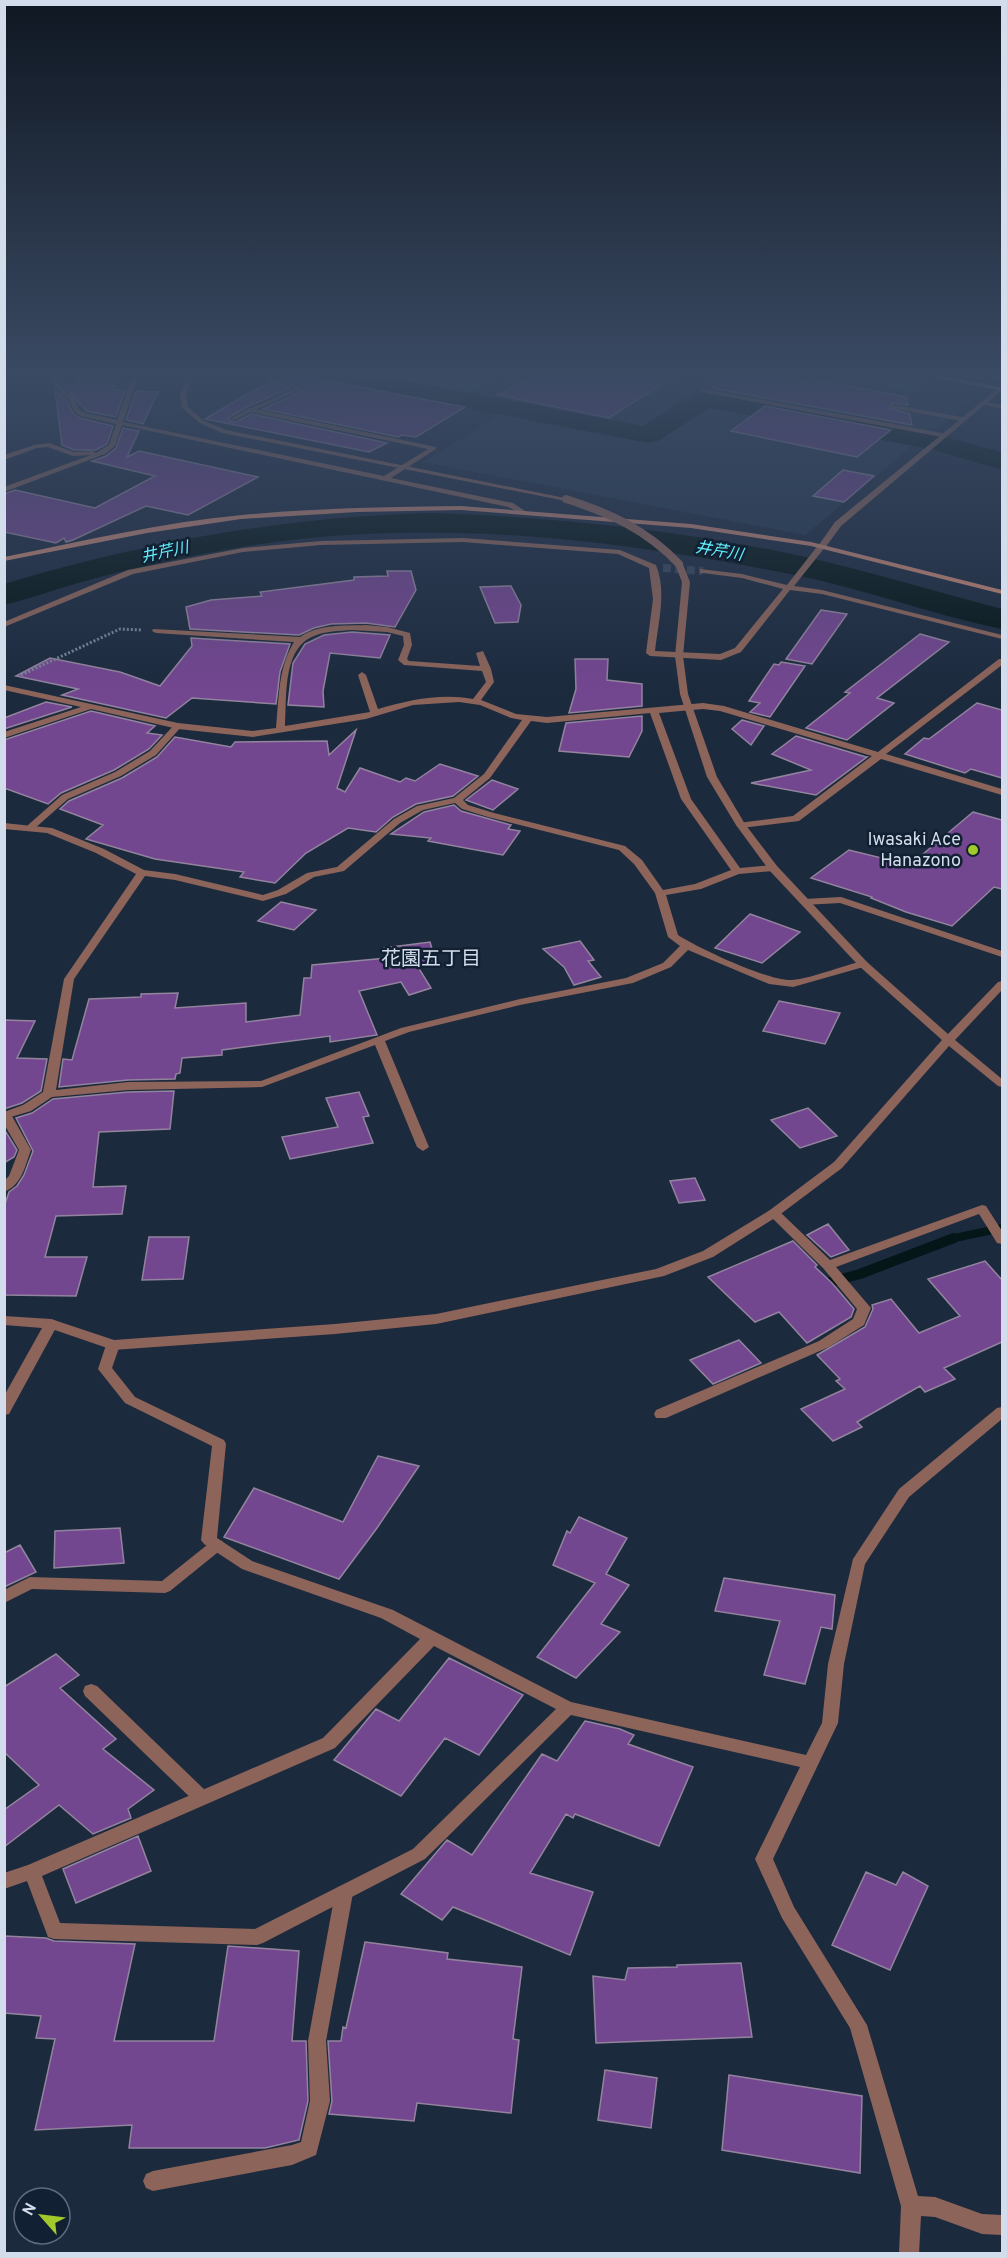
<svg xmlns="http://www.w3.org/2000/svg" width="1007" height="2258" font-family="Overpass,'Noto Sans JP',sans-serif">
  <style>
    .built { fill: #24364e }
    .green { fill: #20573b }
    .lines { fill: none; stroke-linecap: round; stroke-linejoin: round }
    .stream-far1 { stroke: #051618; stroke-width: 8 }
    .stream { stroke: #051618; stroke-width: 10 }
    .river { fill: #051618; fill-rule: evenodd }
    .building { fill: #734690; stroke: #93849e; stroke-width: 1.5 }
    .minor-tunnel { stroke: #374558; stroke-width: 8; stroke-dasharray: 8 4; stroke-linecap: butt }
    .path { stroke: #7a8697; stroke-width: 3; stroke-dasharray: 2 2; stroke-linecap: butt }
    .service { fill: #8c6459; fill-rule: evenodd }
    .minor { fill: #8c6459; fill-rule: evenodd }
    .tertiary { fill: #8c6459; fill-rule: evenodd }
    .secondary { fill: #c48572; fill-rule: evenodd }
    .rail { stroke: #a7b1c1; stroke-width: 3 }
    .tertiary-bridge { stroke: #8c6459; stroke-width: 8 }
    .poi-dot { fill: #a1c92b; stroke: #122033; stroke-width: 2 }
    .labels { text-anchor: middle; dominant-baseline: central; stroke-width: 5; stroke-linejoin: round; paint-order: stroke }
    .far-water-label { font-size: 16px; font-style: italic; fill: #61eefc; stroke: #122033 }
    .poi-label { font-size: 18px; fill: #d3dcea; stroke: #122033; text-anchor: end }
    .neighbourhood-label { font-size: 20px; fill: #d3dcea; stroke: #122033 }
  </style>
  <rect width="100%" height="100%" fill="#1c2a3e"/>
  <!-- built -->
  <path class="built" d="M361 377H925L984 389 938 427 925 435 694 393 642 428H633Z
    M711 403 918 441 805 535 423 462 505 412 651 441Z"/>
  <!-- green -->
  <path class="green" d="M378 377H498L469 393Z
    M829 377H903L928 381 914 392Z"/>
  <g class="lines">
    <!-- stream-far1 -->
    <path class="stream-far1" d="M950 1239 1002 1228"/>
    <!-- stream -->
    <path class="stream" d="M822 1284 860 1274 954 1238"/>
    <!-- river -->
    <path class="river" d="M332 377H387L643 426 695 393 704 391 930 433 1002 452V470L930 449 709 408 658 441 648 443 345 385 336 383Z
      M431 513C556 517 683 530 805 557 871 572 937 592 1002 609V629C933 615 865 589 795 575 614 539 426 516 242 547 187 556 132 568 78 583 53 590 29 599 4 605V584C146 542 283 517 431 513Z"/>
  </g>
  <!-- building -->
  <path class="building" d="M282 377H308L465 407 416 437 402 435 398 437 263 409 307 389 306 386 294 383 291 388 249 406 228 418 230 421 236 422 251 414 387 443 369 452 205 419 247 394Z
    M531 377H673L609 418 498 395Z
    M713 377H784L806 382 810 379 906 397 908 405 893 403 889 408 910 414 912 425 712 388Z
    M118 379 113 390H125L116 417 86 411 63 385 78 384 77 380Z
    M55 390 67 401 73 413 80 418 113 426 107 444 96 450H74L62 445Z
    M136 391 158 392 143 424 126 420Z
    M765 406 891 430 857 457 731 431Z
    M123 428 139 431 127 457 139 451 258 477 188 515 146 506 73 540 66 542 64 538 56 543 4 532V494L15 490 95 508 155 476 92 461 106 456 116 448Z
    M843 470 874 476 844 502 813 496Z
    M387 571H411L416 590 395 627 366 623 331 624 314 628 299 635 190 629 186 607 211 600 262 596 260 592 354 580V577L388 576Z
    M511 586 521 605 518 622 495 623 480 587Z
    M821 610 847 614 812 664 786 659Z
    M352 632 390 635 380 658 330 653 323 691 324 707 288 705 293 663 305 644 324 635Z
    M920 634 949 642 877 698 894 703 847 740 806 728 850 693 845 692Z
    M191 638 290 644 280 672 276 704 192 698 166 718 62 695 78 689 16 676 50 658 120 672 160 686 192 646Z
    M575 659H608L607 680 642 684V706L569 713 576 689Z
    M781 662 805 666 770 717 750 712 760 703 749 701 774 664 779 665Z
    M46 702 72 707 4 729V718Z
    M977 703 1002 710V778L971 769 965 773 905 754 924 738 929 739Z
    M91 711 155 726 147 733 162 735 149 749 114 770 61 793 48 804 4 788V740Z
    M642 716V731L629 757 559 751 566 723Z
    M742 720 764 726 751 745 732 729Z
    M356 730 337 788 345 792 360 768 400 782 406 778 415 781 440 764 478 776 453 796 416 804 393 817 376 832 348 828 306 853 275 883 240 877 244 872 155 859 86 839 103 825 60 809 69 801 122 778 157 757 175 737 231 747 235 742 327 741 329 755Z
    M796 736 866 757H867L816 795 751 783 811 770 772 754Z
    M492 780 518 789 493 810 466 800Z
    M454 805 461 811 511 825 508 829 520 831 503 855 428 841 431 838 391 834 424 812Z
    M973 812 1002 820V889L994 887 952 926 906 912 871 898 872 897 811 878 849 850 910 865Z
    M281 902 316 910 294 930 258 921Z
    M750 914 800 932 762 963 715 948Z
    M580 941 594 960 588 961 601 977 574 985 564 967 543 949Z
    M430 942 436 963 418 967 431 988 409 995 401 982 359 991 377 1035 330 1042V1036L222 1050V1055L182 1058 180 1073 176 1074 175 1079 128 1080 59 1087 63 1059 72 1060 89 999 141 997V994L178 993 175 1008 246 1003V1022L300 1015 304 978H311L312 965 387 958 384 948Z
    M779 1001 840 1013 825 1044 763 1031Z
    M4 1020 35 1021 17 1058 47 1059 41 1091 22 1103 4 1109Z
    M174 1091 170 1129 99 1132 93 1187 126 1186 122 1214 56 1216 45 1257H87L76 1296 4 1295V1207L9 1192 17 1186 24 1175 33 1151 16 1118 32 1113 53 1099 128 1092Z
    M359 1092 369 1116 363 1117 373 1143 290 1159 282 1137 338 1127 326 1098Z
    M808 1108 837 1136 800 1148 771 1120Z
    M4 1129 17 1150 14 1157 4 1163Z
    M695 1178 705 1200 679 1203 670 1181Z
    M828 1224 849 1250 831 1257 807 1235Z
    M149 1237H189L183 1279 142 1280Z
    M793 1241 817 1265 815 1267 832 1283 854 1309 851 1317 807 1343 779 1312 755 1322 708 1277Z
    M985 1261 1002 1280V1342L944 1368 955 1379 925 1392 920 1386 857 1422 862 1427 833 1441 801 1409 845 1389 836 1381 840 1379 817 1355 865 1327 873 1309 872 1305 891 1299 919 1333 960 1316 928 1279Z
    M739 1340 761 1363 713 1384 690 1360Z
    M378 1456 419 1466 377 1528 339 1579 224 1537 254 1488 343 1522Z
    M579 1517 627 1538 606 1574 629 1585 601 1624 620 1632 576 1678 537 1657 595 1583 553 1565 567 1531 570 1533Z
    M120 1528 124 1563 54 1568 55 1531Z
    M20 1545 36 1572 4 1587V1553Z
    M724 1578 835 1595 832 1629 821 1627 805 1684 764 1675 780 1621 715 1611Z
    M56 1654 79 1675 60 1688 116 1739 103 1749 154 1790 128 1809 131 1818 93 1834 59 1805 4 1847V1810L39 1785 4 1752V1687Z
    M449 1658 523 1695 479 1755 445 1738 401 1796 334 1760 376 1709 399 1721Z
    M585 1721 620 1729 634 1735 628 1744 693 1767 659 1846 575 1814 573 1818 566 1814 530 1873 593 1892 570 1955 453 1907 442 1920 401 1894 447 1840 472 1855 542 1754 557 1761Z
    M138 1836 151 1871 76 1903 63 1869Z
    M866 1872 896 1885 903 1872 928 1886 890 1970 832 1945Z
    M4 1936 46 1938 54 1941 135 1944 114 2041H214L228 1946 299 1951 292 2041H306L308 2101 299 2140 265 2148H129L132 2125 35 2130 55 2039 36 2038 41 2016 4 2013Z
    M365 1942 448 1953 447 1959 522 1967 513 2039 519 2040 511 2113 417 2103 414 2121 329 2114 332 2101 328 2041H341L343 2027 346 2028Z
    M741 1963 752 2037 596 2043 593 1976 625 1980 628 1968 677 1967V1965Z
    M605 2070 657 2078 651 2128 598 2120Z
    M729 2075 862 2096 860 2173 722 2150Z"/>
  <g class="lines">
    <!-- minor-tunnel -->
    <path class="minor-tunnel" d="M663 568 703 571"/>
    <!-- path -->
    <path class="path" d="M21 675 120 629 142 630"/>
    <!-- service -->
    <path class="service" d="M293 385 305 388 252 411 247 410 296 388 293 387Z
      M982 401 1002 405V409L980 404 979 403Z
      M893 405 962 417 965 419 962 421 891 408V406Z
      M178 723 182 726 156 755 121 776 68 799 34 829H28V825L62 795 115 772 150 751 175 724Z
      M6 1112 12 1116 31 1150C25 1166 22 1185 4 1192V1181L9 1176 19 1150 4 1124Z
      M982 1205 986 1206 1002 1231V1244L997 1243 979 1214 836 1267 871 1308 864 1325 829 1347 666 1418H656L654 1414 656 1410 819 1341 853 1319 857 1309 823 1268 770 1216 768 1213 770 1210H778L830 1260Z
      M217 1539 222 1541 225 1545 222 1549 170 1591 165 1593 32 1589 4 1603V1590L30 1577 162 1581 212 1541Z
      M91 1684 97 1686 208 1793 211 1798 208 1803 202 1805 196 1803 85 1696 83 1691 85 1686Z
      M344 1885 350 1887 353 1893 326 2041 330 2101 316 2155 292 2165 153 2191 146 2188 143 2181 146 2174 153 2171 292 2145 301 2142 310 2101 308 2041 335 1893 338 1887Z"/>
    <!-- minor -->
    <path class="minor" d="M48 377H54L65 391 74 398 79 409 85 413 117 420 132 377H138L123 422 384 476 428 449 251 412 235 420 230 419 250 408 436 447V449L391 478 513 503 528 513 524 515 508 507 122 425 115 446 105 454 4 492V487L91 455 73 456 48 447 37 448 4 460V455L34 445 49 443 74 452 93 451 96 453 109 445 116 424 81 416 74 411 69 400 61 393Z
      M703 389 942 433 945 435 942 437 701 392V390Z
      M463 538 620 550 656 565C667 592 658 623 655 651L720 654 735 648 783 589 742 578 703 573H700V569L742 574 787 585 819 544H822L826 546 794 586 822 590 1002 635V639L822 594 790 590 741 652 721 660 650 656 646 653 653 599 649 568 618 554 463 542 321 545 243 552 133 574 4 627V622L128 570 243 548 321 541Z
      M366 625 387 627 410 633 412 645 407 659 409 661 480 666 476 653 483 651 491 669 494 682 481 700 516 714 547 717 703 703 724 706 878 752 999 659H1002V665L886 754 1002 789V795L881 759 799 821 741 828 736 825 738 823 793 816 872 756 720 711 703 709 659 713 691 799 740 868 773 865 778 868 773 871 739 874 701 889 666 895 678 935C698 948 768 981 791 980 807 980 844 965 863 961L867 962 868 964 867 966 793 987 769 984 688 950 671 967 633 983 520 1005 409 1032 385 1041 429 1147 423 1151 417 1147 375 1045 262 1087 128 1090 52 1097 31 1111 4 1119V1112L23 1105 43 1092 64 979 136 874 96 853 47 833 4 829V823L52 828 104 849 144 870 175 874 263 895 278 890 307 873 337 867 394 819 417 806 454 798 484 774 522 720 511 718 480 705 459 702 413 705 366 719 253 737 178 729 91 709 4 738V732L81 707 4 690V685L178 723 253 731 276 728C279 698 278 668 294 642L156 633 152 631 153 629 300 637C318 624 344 626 366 625ZM352 630 387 632 403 636 404 645 398 660 404 665 482 671 486 682 473 699C441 693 409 700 378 709L366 675 362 672 358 675 370 712 285 726C287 698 282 648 314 636 326 631 339 631 352 630ZM650 713 681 799 731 870 695 884 663 890 642 860 625 846 494 813 468 805 463 800 490 778 531 721 547 723ZM455 803 462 809 488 817 619 850 634 864 655 893 668 937 680 946 663 963 626 978 520 999 401 1028 261 1081 128 1082 56 1090 74 979 145 876 175 880 263 901 286 894 314 877 344 871 400 823 423 810Z
      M841 897 1002 951V957L840 903 804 905 799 902 804 899Z
      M4 1316 51 1319 56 1321 58 1324 9 1414 4 1415V1396L42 1328 4 1325Z
      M113 1340 118 1342 120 1345 112 1368 135 1397 224 1440 226 1444 217 1538 252 1561 393 1610 571 1702 806 1755 822 1723 828 1664 853 1559 899 1489 997 1408 1002 1407V1419L909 1497 865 1564 844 1664 838 1723 773 1859 794 1907 867 2025 918 2196 935 2197 982 2214 1002 2215V2235L982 2234 935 2217 921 2216 919 2254H899L901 2206 850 2028 782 1918 755 1859 800 1767 571 1715 425 1859 263 1943 257 1945 54 1939 48 1937 27 1881 4 1889V1873L28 1865 323 1738 420 1639 381 1618 242 1569 204 1544 201 1540 212 1446 125 1403 98 1369 106 1345 108 1342ZM434 1646 556 1709 413 1849 255 1929 60 1923 42 1876 335 1748Z"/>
    <!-- tertiary -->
    <path class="tertiary" d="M188 377H194L186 394 188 407 204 421 226 430 570 499 566 501 222 433 200 423 182 408 180 394Z
      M1002 385V390L841 526 825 548H819L818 546 835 522Z
      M676 562H682L690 582 683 656 688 694 717 777 745 824 777 866 867 962 948 1034 998 982 1002 981V990L955 1040 1002 1079V1087L998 1086 949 1046 842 1168 778 1216 713 1257 664 1276 436 1324 335 1334 113 1350 46 1327 44 1324 46 1321 51 1319 114 1340 335 1324 436 1314 656 1269 703 1251 770 1210 834 1162 942 1040 859 966 769 870 736 825 707 777 680 694 675 656 682 582 675 564Z"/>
    <!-- secondary -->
    <path class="secondary" d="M461 506 691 524 811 542 1002 590V594L811 546 691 528 461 510 357 512 241 519 147 533 4 561V557C83 541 163 522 242 515 315 508 388 507 461 506Z"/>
    <!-- rail -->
    <path class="rail" d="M939 377 1002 389
      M997 377 1002 378"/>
    <!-- tertiary-bridge -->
    <path class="tertiary-bridge" d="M566 499C610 513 647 530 679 564"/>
  </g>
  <!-- sky -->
  <linearGradient id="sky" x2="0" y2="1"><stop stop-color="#0f1722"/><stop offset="0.54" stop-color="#3a4a63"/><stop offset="1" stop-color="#3a4a63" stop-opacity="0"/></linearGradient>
  <rect width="1007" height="693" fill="url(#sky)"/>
  <!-- markers -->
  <circle class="poi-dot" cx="973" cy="850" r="6"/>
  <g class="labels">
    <!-- far-water labels -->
    <g class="far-water-label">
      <text transform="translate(719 552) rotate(10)">井芹川</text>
      <text transform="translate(165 553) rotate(-12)">井芹川</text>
    </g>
    <!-- poi labels -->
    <g class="poi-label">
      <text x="961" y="840">Iwasaki Ace<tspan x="961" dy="21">Hanazono</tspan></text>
    </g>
    <!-- neighbourhood labels -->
    <g class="neighbourhood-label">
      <text x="431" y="960">花園五丁目</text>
    </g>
  </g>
  <!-- border -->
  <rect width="1007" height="2258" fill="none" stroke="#d3dcea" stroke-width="12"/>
  <!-- north arrow -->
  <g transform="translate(42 2216) rotate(298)"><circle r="28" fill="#122033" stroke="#5f6b7c" stroke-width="1.5"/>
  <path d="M0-4.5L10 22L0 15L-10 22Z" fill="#a1c92b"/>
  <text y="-9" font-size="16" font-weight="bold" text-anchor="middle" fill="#d3dcea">N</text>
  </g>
</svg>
